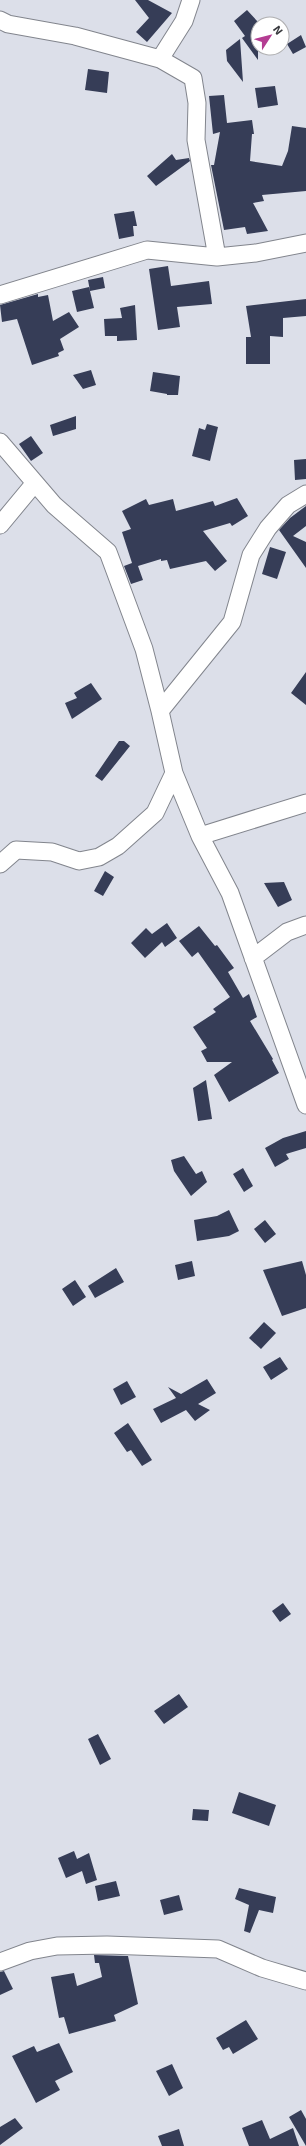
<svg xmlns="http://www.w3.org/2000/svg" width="306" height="2146" font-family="'Exo 2',sans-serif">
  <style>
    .building { fill: #363d57 }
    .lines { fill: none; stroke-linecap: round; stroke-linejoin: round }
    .minor-casing { stroke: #82858d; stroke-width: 19 }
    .minor { stroke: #fff; stroke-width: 17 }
  </style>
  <rect width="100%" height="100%" fill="#dcdfe9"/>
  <!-- building -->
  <path class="building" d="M135 0H148L172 13 147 42 136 32 149 18Z
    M247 10 258 22V60L242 38 245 36 234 21Z
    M301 35 306 47 293 54 287 44Z
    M240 39 243 82 227 61 226 50Z
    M88 69 109 72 107 93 85 90Z
    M275 86 278 105 258 108 255 88Z
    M224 95 227 123 252 120 254 134H252L250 161 282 166 288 151 292 126 306 128V191L262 195 264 201 253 203 268 231 247 234 245 227 224 230 211 165H214L220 132 213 134 209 96Z
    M172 154 176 160 189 158 190 161 156 186 147 176Z
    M134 211 137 226H133L134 236 119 239 114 214Z
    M168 266 171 286 209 281 212 304 177 307 180 327 158 330 149 269Z
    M103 277 105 288 90 291 88 280Z
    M89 287 94 308 77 312 72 291Z
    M38 294V297L48 295 53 321 69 312 79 327 60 339 64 350 58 353 59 356 32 365 17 319 2 322 0 305Z
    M306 299V316L283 318V337L270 336V364H246V337H251L246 306Z
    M135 305 137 340 117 341V336H105L104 319 122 318 120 308Z
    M91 370 96 385 83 389 73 375Z
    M153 372 180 376 178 395H167V394L150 391Z
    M76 416V429L53 436 50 425Z
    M207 424 218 427 210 461 192 456 199 428 205 430Z
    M31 436 43 453 31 461 19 444Z
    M306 459V479L295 480 294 460Z
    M237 498 248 516 232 526 230 523 203 531 227 561 215 571 206 561 170 569 167 560 161 561V559L138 566 143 580 131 584 124 566 132 563 122 532 131 529 122 511 146 499 149 505 173 499 176 511 213 501 215 506Z
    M306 506V526L293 536 306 542V568L279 530 290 518Z
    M270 547 286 552 277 579 262 574Z
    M306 672V705L291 693Z
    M91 683 102 699 72 719 65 703 77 698 74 693Z
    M119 741H124L130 746 102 781 95 776Z
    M105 871 114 877 103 896 94 891Z
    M284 882 292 900 278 907 264 883Z
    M167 923 177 938 165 947 162 942 145 958 131 943 146 928 152 934Z
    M199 926 215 946 217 945 234 968 228 972 243 998 249 994 257 1017 250 1021 273 1059 272 1060 279 1073 229 1102 214 1075 232 1062H207L201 1051 207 1048 193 1027 216 1012 213 1009 230 997 198 952 192 957 179 941Z
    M206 1080 212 1119 198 1121 193 1088Z
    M306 1131V1148L286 1154 289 1159 275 1167 265 1148 283 1138Z
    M184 1156 196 1174 202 1171 207 1182 191 1196 174 1171 171 1160Z
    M243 1168 253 1186 244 1192 233 1174Z
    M229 1210 239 1231 229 1236 197 1241 194 1220 217 1216Z
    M265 1220 276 1234 265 1243 254 1229Z
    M192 1261 195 1276 178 1280 175 1265Z
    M302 1261 306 1275V1308L282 1316 263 1270Z
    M116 1268 124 1282 95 1298 88 1286Z
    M75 1280 86 1297 73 1306 62 1289Z
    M264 1322 276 1333 261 1349 249 1338Z
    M280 1357 288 1369 271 1380 263 1367Z
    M207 1379 216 1393 198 1404 210 1410 195 1421 186 1410 161 1423 153 1409 176 1398 168 1387 181 1394Z
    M127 1381 136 1397 121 1405 113 1389Z
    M128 1423 152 1460 142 1466 131 1450 127 1452 114 1433Z
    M283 1603 291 1614 280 1622 272 1611Z
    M179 1694 188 1707 164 1724 154 1711Z
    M98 1734 111 1759 100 1765 88 1739Z
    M239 1792 276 1805 269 1826 232 1813Z
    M193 1809 209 1810 208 1821 192 1820Z
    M74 1851 77 1859 89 1853 97 1880 86 1884 82 1871 66 1878 58 1858Z
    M116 1881 120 1896 98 1901 95 1886Z
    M239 1888 276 1897 273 1913 259 1910 250 1933 244 1931 249 1905 235 1899Z
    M179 1895 183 1910 164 1915 160 1900Z
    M94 1955 128 1956 138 2004 114 2015 116 2021 69 2034 64 2017 59 2018 51 1977 74 1973 77 1986 102 1977 99 1963H95Z
    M4 1971 13 1989 0 1995V1972Z
    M246 2020 258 2039 233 2054 229 2047 223 2050 216 2038Z
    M59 2043 73 2072 55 2081 60 2090 36 2103 12 2056 34 2046 37 2052Z
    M172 2064 183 2088 169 2096 156 2071Z
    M301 2110 306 2119V2146L289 2117Z
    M15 2118 23 2128 0 2145V2127Z
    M262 2120 270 2139 293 2128 299 2146H249L242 2128Z
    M179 2129 184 2146H162L158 2136Z"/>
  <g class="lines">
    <defs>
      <path id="minor" d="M0 20 8 24 75 36 160 59 193 78 197 103 196 140 217 257 256 253 306 243
        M160 59 184 21 191 0
        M0 295 147 250 217 257
        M0 442 54 505 108 552 144 649 160 711 174 773 200 836 230 893 306 1105
        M0 525 34 484
        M160 711 232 622 251 555 268 528 288 505 306 494
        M200 836 306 803
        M0 864 16 850 52 852 79 861 99 857 118 846 155 813 174 773
        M253 958 287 932 306 925
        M0 1962 30 1951 57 1946 107 1945 218 1949 262 1968 306 1981"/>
    </defs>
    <!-- minor casing -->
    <use href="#minor" class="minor-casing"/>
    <!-- minor -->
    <use href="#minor" class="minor"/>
  </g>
  <!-- north arrow -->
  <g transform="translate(270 36) rotate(54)"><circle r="19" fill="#ffffff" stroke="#afafb1"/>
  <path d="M0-3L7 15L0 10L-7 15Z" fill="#b43c92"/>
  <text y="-6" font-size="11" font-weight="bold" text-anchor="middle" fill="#37383c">N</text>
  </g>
</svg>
